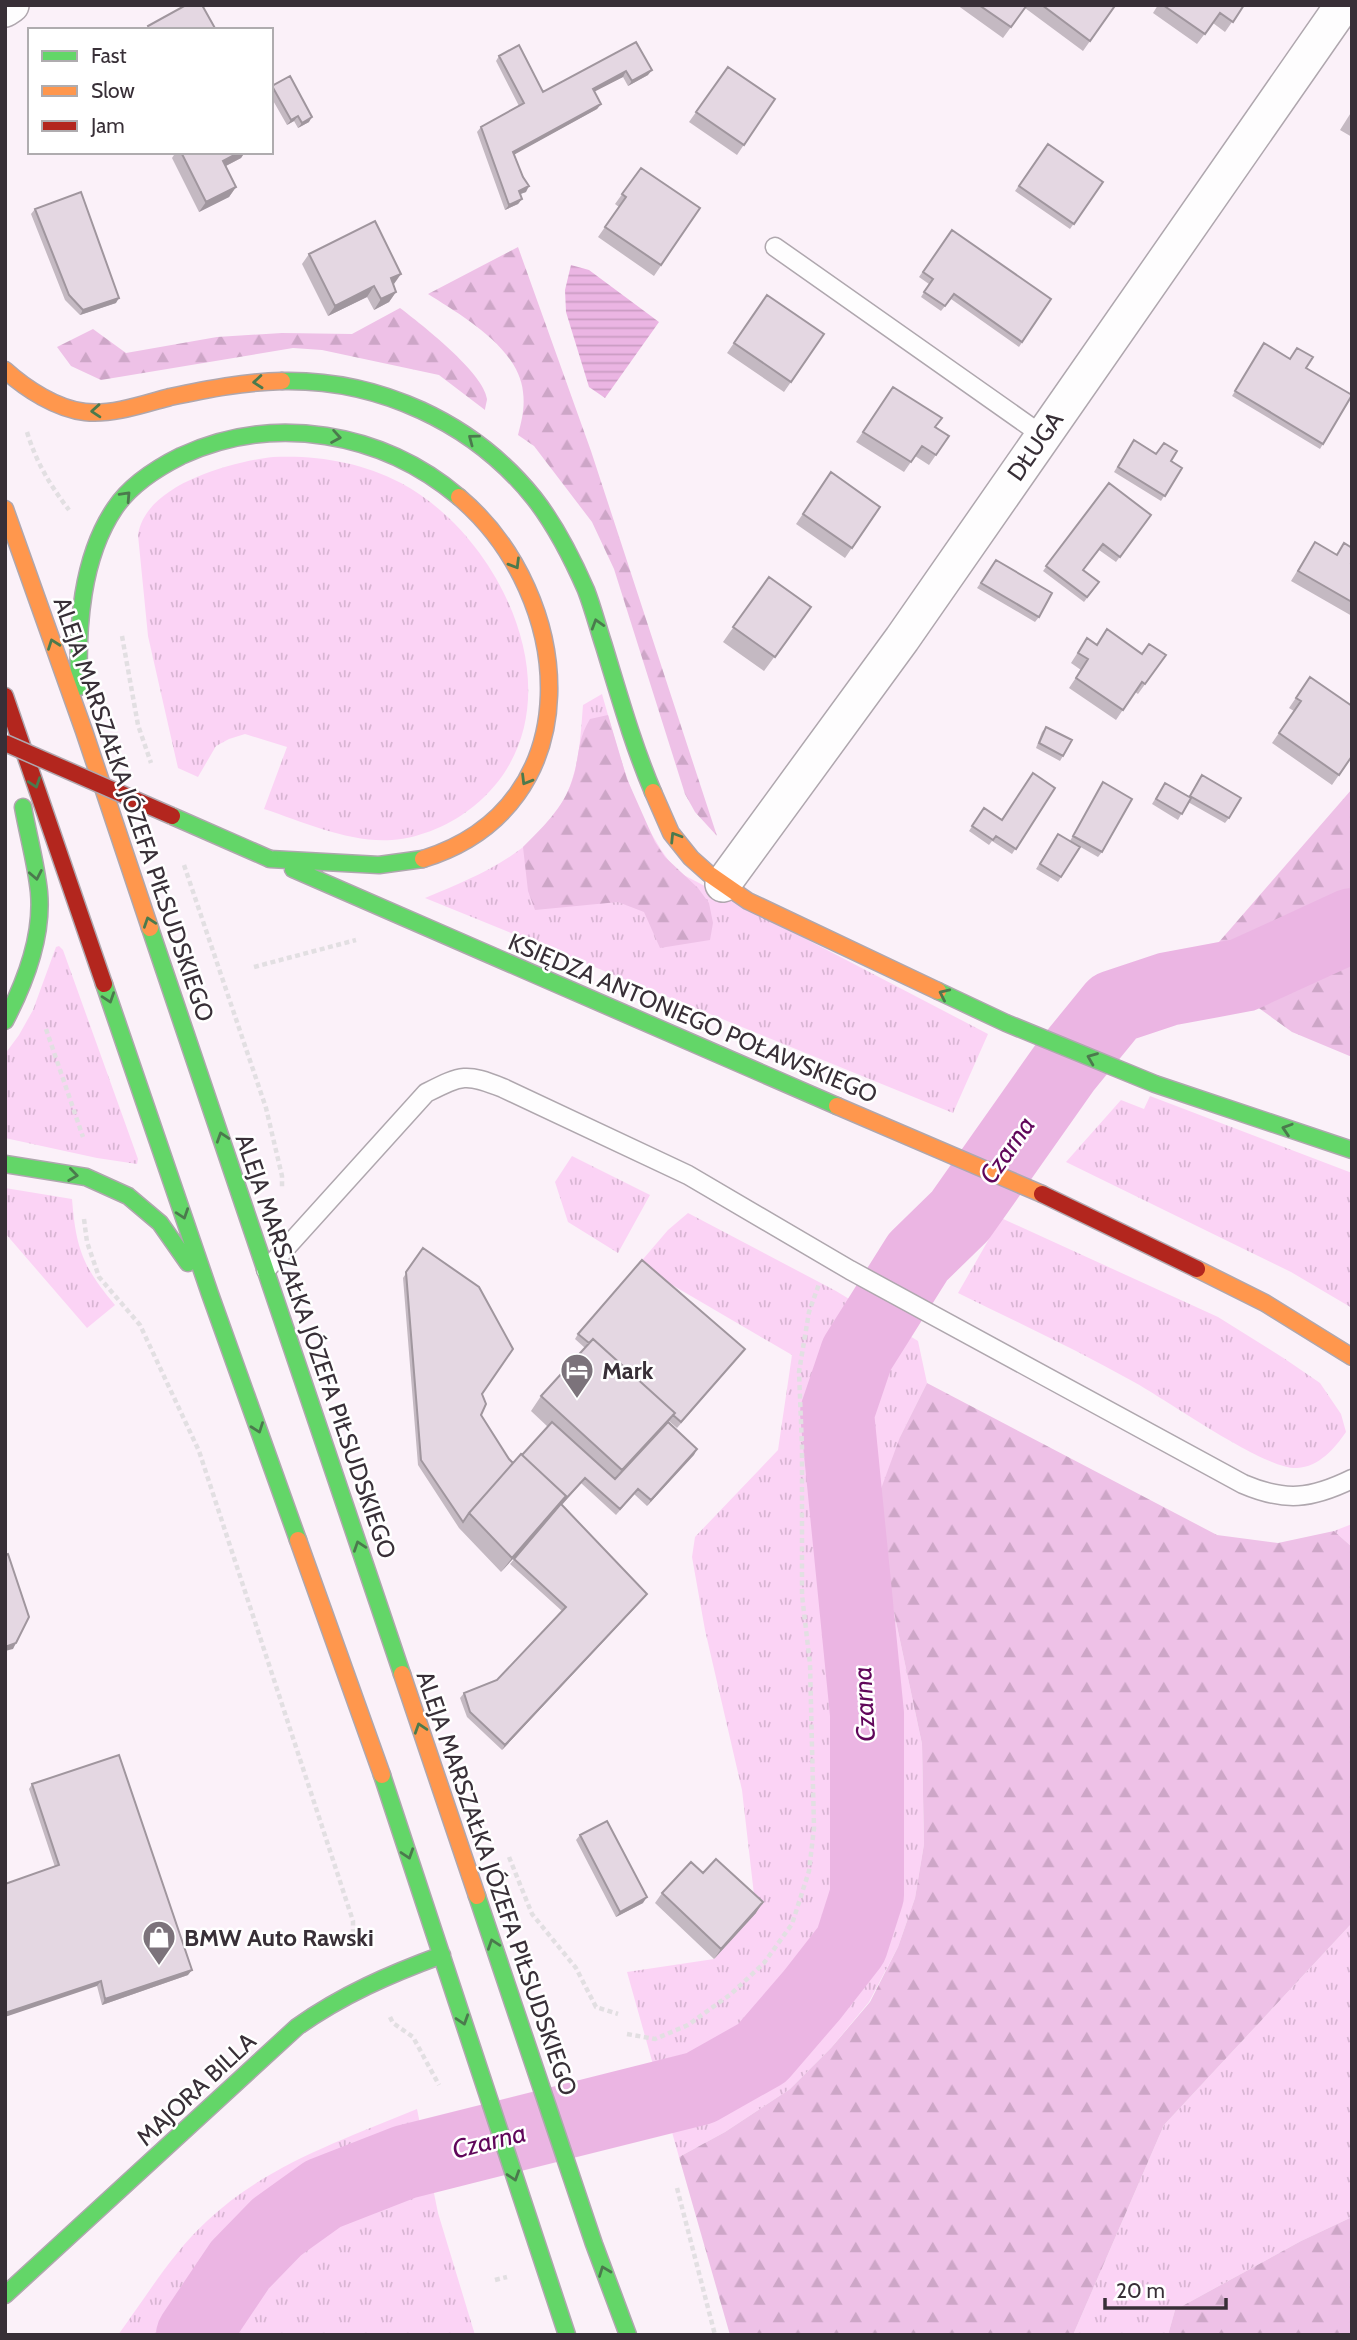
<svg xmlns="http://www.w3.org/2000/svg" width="1357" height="2340" font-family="Cabin,sans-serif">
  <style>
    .grass { fill: url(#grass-tufts) }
    .forest { fill: url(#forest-firs) }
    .water { fill: url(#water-rules) }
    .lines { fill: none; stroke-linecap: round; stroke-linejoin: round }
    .river { stroke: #ebb5e3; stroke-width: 74 }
    .lane-casing { stroke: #afa7ae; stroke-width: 21 }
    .street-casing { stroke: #afa7ae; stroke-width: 38 }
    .fast-casing { stroke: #afa7ae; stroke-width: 19 }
    .slow-casing { stroke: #afa7ae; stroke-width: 19 }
    .jam-casing { stroke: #afa7ae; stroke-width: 19 }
    .path { stroke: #e2dfe2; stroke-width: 4.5; stroke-dasharray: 5 3.5; stroke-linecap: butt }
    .lane { stroke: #fefdfe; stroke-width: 18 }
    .street { stroke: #fefdfe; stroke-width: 35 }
    .fast { stroke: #63d668; stroke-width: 16 }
    .slow { stroke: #ff974d; stroke-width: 16 }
    .jam { stroke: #b3261e; stroke-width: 16 }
    .fast-bridge-casing { stroke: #afa7ae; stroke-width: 19; stroke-linecap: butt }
    .jam-bridge-casing { stroke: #afa7ae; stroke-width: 19; stroke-linecap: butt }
    .fast-bridge { stroke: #63d668; stroke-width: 16 }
    .jam-bridge { stroke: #b3261e; stroke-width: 16 }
    .wall { fill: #c4b9c2 }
    .shaded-wall { fill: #a0969e }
    .building { fill: #e4d7e2; stroke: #a0969e; stroke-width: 2 }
    .oneway { stroke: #4b7a4d }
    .labels { text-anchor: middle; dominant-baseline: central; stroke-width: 5; stroke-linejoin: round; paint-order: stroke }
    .street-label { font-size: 24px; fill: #382f37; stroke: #fff }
    .poi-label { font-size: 24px; font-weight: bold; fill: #382f37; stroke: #fff; text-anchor: start }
    .water-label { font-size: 26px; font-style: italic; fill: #60065a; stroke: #fff }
  </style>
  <defs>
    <pattern id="grass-tufts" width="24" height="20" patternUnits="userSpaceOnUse" patternTransform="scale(1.75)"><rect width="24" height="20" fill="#fbd3f5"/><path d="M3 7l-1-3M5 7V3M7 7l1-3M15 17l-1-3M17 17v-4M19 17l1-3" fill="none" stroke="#d8b5d3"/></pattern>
    <pattern id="forest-firs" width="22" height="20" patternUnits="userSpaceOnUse" patternTransform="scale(1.75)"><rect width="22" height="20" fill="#eec1e7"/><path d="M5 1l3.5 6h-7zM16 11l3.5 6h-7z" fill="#cda6c7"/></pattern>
    <pattern id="water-rules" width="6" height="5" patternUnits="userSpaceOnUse" patternTransform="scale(1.75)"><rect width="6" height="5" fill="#ebb5e3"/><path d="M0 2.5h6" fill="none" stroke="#ca9cc3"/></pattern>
  </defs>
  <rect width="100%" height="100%" fill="#fbf1f9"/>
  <!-- grass -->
  <path class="grass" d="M273 457C317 455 361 462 401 483 508 540 585 715 474 806 452 824 421 838 392 840 349 843 304 822 264 809L287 747 245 734 229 739 216 746 198 777 178 768 148 636 138 535C145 485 230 462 273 457Z
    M602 694C620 756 635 822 678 872L988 1034 953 1113 425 898C484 874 551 846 572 780 580 756 581 730 583 705Z
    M59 946 63 950 138 1159 137 1164 97 1158 5 1138V1054L19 1035 33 1010 56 947Z
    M1150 1096 1352 1173V1308L1291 1272 1066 1162 1121 1100 1144 1109Z
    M572 1156 650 1195 618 1253 568 1222 555 1182Z
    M5 1188 72 1199C76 1249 83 1267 115 1305L87 1328 5 1233Z
    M688 1213 836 1291 918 1341 927 1383 900 1437 891 1598 922 1744 924 1844 915 1898 898 1947 869 2002 831 2048 790 2089 725 2132 679 2157 627 1972 714 1959 756 1912 742 1790 705 1630 692 1557 695 1537 778 1450 792 1355 638 1265 668 1230Z
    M1001 1218 1218 1317 1285 1359 1320 1383 1341 1414 1346 1432C1335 1448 1319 1467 1297 1468 1265 1470 1167 1400 1134 1382 1077 1350 1017 1322 958 1293Z
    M1352 1524V1547L1334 1531Z
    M1352 1923V2217L1301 2241 1175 2310 1168 2335H1073L1164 2125Z
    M417 2109 438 2213 475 2335H118C146 2297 172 2253 207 2221 266 2165 343 2140 417 2109Z"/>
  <!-- forest -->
  <path class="forest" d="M518 247 591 451 717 836 695 812 685 794 614 569 592 522 534 446 518 435C522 420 525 407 523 392 519 348 461 315 428 294Z
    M400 308C421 324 484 373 487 399 487 401 485 408 485 410L439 375 322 350 293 348 101 380 71 366 57 347 93 329 126 353 217 337 282 333 352 334Z
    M608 715 627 779 655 842 665 857 698 888 709 903 713 923 710 940 660 948 644 912 618 902 535 910 528 891 523 847C543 827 563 808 572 781 580 758 576 742 590 719Z
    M1352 789V1057L1292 1032 1199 965Z
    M927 1383 1217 1535 1278 1543 1334 1531 1352 1547V1923L1164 2125 1073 2335H730L679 2157 725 2132 790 2089 831 2048 870 2002 898 1947 915 1898 924 1844 922 1744 891 1598 878 1497 900 1437Z
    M1352 2217V2335H1168L1175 2310 1301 2241Z"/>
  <!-- water -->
  <path class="water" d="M571 265 589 270 659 322 605 398 589 387 566 312 565 290Z
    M1352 917V941L1306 965 1212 994 1150 1005 1125 1017 1109 1029 1084 1019C1103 988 1158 983 1190 975 1216 968 1242 961 1268 953 1296 943 1324 929 1352 917Z"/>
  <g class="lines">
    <!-- river -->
    <path class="river" d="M193 2335 240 2265 277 2227 323 2194 405 2162 700 2088 762 2053 812 1995 851 1945 867 1895V1714L837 1413 857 1354 918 1257 960 1216 1065 1067 1114 1007 1168 989 1243 975 1352 925"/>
    <defs>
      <path id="lane" d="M775 247 1042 435
        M266 1270 426 1093C462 1075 465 1073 503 1088L688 1175 850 1270 1243 1484C1285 1502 1311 1499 1352 1479"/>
      <path id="street" d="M5 9 11 5
        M723 884 902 639 1343 5"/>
      <path id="fast" d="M282 381C378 379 473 422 534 498 556 526 572 558 586 590 593 608 598 628 604 646 619 695 633 745 653 792
        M79 687C77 628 81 558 115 508 131 484 157 468 181 456 274 413 382 432 459 497
        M270 859 379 865 423 859
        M293 869 837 1106
        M150 928 402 1674
        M104 984 210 1294 298 1540
        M938 991 1006 1023 1155 1084 1352 1150
        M5 1021C25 983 43 936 39 892 36 863 28 835 23 807
        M5 1164 86 1177 128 1196 160 1223 188 1263
        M382 1775 567 2335
        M477 1896 594 2244 628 2335
        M5 2295 297 2027C342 1995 390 1974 442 1955"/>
      <path id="slow" d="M5 370C26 389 57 409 85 412 113 415 144 404 170 397 208 389 244 382 282 381
        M5 509 84 731 150 928
        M653 792 671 833 691 858 709 874 748 901 938 991
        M423 859C594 806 576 596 459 497
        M837 1106 1042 1194
        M1197 1269 1265 1303 1352 1357
        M298 1540 382 1775
        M402 1674 477 1896"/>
      <path id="jam" d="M5 696 104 984
        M1042 1194 1197 1269"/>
    </defs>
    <!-- lane casing -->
    <use href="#lane" class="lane-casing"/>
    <!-- street casing -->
    <use href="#street" class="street-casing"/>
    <!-- fast casing -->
    <use href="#fast" class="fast-casing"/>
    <!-- slow casing -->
    <use href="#slow" class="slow-casing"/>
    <!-- jam casing -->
    <use href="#jam" class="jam-casing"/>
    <!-- path -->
    <path class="path" d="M27 432C36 462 50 485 69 510
      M122 636 138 725 151 763
      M184 865 266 1108 282 1176V1187
      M254 967 356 940
      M46 1029 83 1137
      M84 1219 87 1242 99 1277 140 1325 199 1451 353 1921V1938L357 1945
      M509 1857 532 1914 576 1968 596 2007 618 2014
      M390 2017 393 2023 413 2037 439 2085
      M627 2034 655 2039 688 2025 731 1994 764 1963 792 1924 809 1871 814 1828 810 1664 802 1595V1447L799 1372 809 1312 819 1284
      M677 2188 715 2335
      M495 2280 507 2277"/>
    <!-- lane -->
    <use href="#lane" class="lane"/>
    <!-- street -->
    <use href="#street" class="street"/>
    <!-- fast -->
    <use href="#fast" class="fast"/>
    <!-- slow -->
    <use href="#slow" class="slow"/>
    <!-- jam -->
    <use href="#jam" class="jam"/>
    <defs>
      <path id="fast-bridge" d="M172 816 270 859"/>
      <path id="jam-bridge" d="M5 743 172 816"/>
    </defs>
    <!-- fast-bridge casing -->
    <use href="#fast-bridge" class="fast-bridge-casing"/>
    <!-- jam-bridge casing -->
    <use href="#jam-bridge" class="jam-bridge-casing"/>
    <!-- fast-bridge -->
    <use href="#fast-bridge" class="fast-bridge"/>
    <!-- jam-bridge -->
    <use href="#jam-bridge" class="jam-bridge"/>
  </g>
  <!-- wall -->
  <path class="wall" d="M957 5H1112L1114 7 1083 51 1025 8 1003 38Z
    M1158 5H1244L1225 32 1213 23 1197 44 1153 13Z
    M636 42 648 75 628 86 623 77 594 91 601 104 597 109 514 154 526 192 520 194 522 199 518 204 505 210 477 132 481 127 519 106 496 61 499 56 543 92Z
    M728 67 775 99 737 155 689 122Z
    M271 86 309 122 298 128 294 121 287 125 271 97Z
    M1352 111V137L1340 130Z
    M1048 144 1103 182 1070 229 1015 191Z
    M176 152H245L241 158 226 166 236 187 229 197 199 212 172 158Z
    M641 168 700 208 654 276 598 237 619 207 615 204Z
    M35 209 116 303 80 315 65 300 31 214Z
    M952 230 1051 299 1019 347 951 299 941 311 921 297 929 284 919 277Z
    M309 254 393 284 396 292 389 302 374 310 367 297 328 316 302 264Z
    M767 295 824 334 784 392 727 353Z
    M1261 348 1290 358 1297 348 1306 368 1323 444 1320 449 1232 396Z
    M893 387 935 427 949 436 929 465 915 456 904 472 856 442Z
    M1134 440 1182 468 1161 501 1114 472Z
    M831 472 880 507 845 558 796 524Z
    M1109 483 1151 515 1116 562 1099 550 1083 570 1099 582 1084 602 1043 571Z
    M1315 542 1336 555 1344 543 1352 564V616L1291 581Z
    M996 560 1039 617 1035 622 977 588Z
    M769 577 811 607 764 671 723 642Z
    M1107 629 1142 654 1166 655 1138 694 1135 692 1116 720 1069 688 1081 670 1071 663 1087 638 1097 644Z
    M1310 677 1352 756 1332 785 1272 743 1294 711 1289 708Z
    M1046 727 1063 756 1060 761 1036 748 1042 732Z
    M1202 775 1229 818 1225 823 1188 802 1178 820 1152 804 1165 783 1189 796Z
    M1103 782 1102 852 1098 857 1077 845 1080 847 1058 882 1036 869 1058 834 1070 841Z
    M1055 788 1012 854 992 841 989 845 969 831 984 808 1002 820Z
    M423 1248 481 1415 509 1459 513 1463 522 1455 548 1427 531 1411 541 1396 585 1348 575 1339 578 1334 741 1354 677 1428 669 1421 668 1422 697 1449 647 1506 634 1494 616 1515 581 1483 562 1505 643 1599 502 1750 467 1717 460 1698 464 1693 497 1680 562 1611 510 1564 532 1538 501 1572 459 1528 418 1465 403 1278Z
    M32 1784 188 1975 102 2005 97 1986 55 1867 29 1789Z
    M580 1835 643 1903 616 1917 576 1840Z
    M703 1873 756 1913 714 1959 655 1903 662 1893Z"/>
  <!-- shaded-wall -->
  <path class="shaded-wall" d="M652 70 648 75 628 86 632 81Z
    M626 71 623 77 590 94 593 89Z
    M601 104 597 109 510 157 513 152Z
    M298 116 294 121 287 125 291 120Z
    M312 117 309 122 298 128 302 123Z
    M240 152H245L241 158 216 171 223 161Z
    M529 186 526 192 515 196 519 191Z
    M236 187 229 197 199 212 206 202Z
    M522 199 518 204 505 210 509 205Z
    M401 274 394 284 384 288 391 278Z
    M374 286 367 297 328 316 335 306Z
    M396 292 389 302 374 310 381 299Z
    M119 298 116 303 80 315 83 310Z
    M675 1413 664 1428 611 1484 622 1470Z
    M697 1449 694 1455 647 1506 651 1500Z
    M566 1496 556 1511 501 1572 512 1558Z
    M647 1594 643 1599 502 1750 505 1745Z
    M16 1643 13 1649 5 1651V1647Z
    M647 1897 643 1903 616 1917 620 1912Z
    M763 1902 756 1913 714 1959 721 1949Z
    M192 1970 188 1975 102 2005 105 1999Z
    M101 1981 97 1986 5 2017V2013Z"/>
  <!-- building -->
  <path class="building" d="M186 5H202L216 30H150L148 26Z
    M979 5H1027L1011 27Z
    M1042 5H1112L1114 7 1090 41Z
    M1163 5H1244L1233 22 1220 13 1205 34Z
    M636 42 652 70 632 81 626 71 593 89 601 104 513 152 523 177 529 186 519 191 522 199 509 205 481 127 524 103 499 56 519 45 543 92Z
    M728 67 775 99 744 145 696 112Z
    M290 76 312 117 302 123 298 116 291 120 272 86Z
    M1048 144 1103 182 1074 224 1019 186Z
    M181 152H240L223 161 236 187 206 202Z
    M641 168 700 208 661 265 605 227 626 197 622 194Z
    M81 192 119 298 83 310 69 295 35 209Z
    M375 221 401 274 391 278 396 292 381 299 374 286 335 306 309 254Z
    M952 230 1051 299 1022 342 954 294 945 306 924 292 933 279 923 272Z
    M767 295 824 334 791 382 734 343Z
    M1264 343 1290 359 1297 348 1313 357 1306 368 1352 395 1323 444 1235 391Z
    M893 387 942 418 935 427 949 436 936 455 922 446 911 462 863 432Z
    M1134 440 1156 454 1164 443 1177 451 1171 461 1182 468 1165 496 1118 467Z
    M831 472 880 507 852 548 803 514Z
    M1109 483 1151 515 1120 557 1103 544 1083 570 1099 582 1087 597 1046 566Z
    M1315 542 1337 555 1344 543 1352 548V561L1351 563 1352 564V602L1298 571Z
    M996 560 1052 593 1039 617 981 583Z
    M769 577 811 607 775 657 733 627Z
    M1107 629 1142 654 1149 644 1166 655 1145 684 1142 682 1123 710 1076 678 1088 659 1078 653 1087 638 1097 645Z
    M1310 677 1352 706V756L1339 775 1279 733 1301 701 1296 698Z
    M1046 727 1072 740 1063 756 1039 743Z
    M1033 773 1055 788 1016 849 996 836 993 840 972 826 984 808 1002 820Z
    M1202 775 1241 798 1229 818 1190 796Z
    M1103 782 1132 799 1102 852 1073 836Z
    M1165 783 1191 798 1182 814 1156 799Z
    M1058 834 1080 847 1061 877 1040 864Z
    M423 1248 479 1287 513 1349 482 1394 486 1404 481 1415 509 1459 513 1463 469 1513 463 1522 421 1460 406 1272Z
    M642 1260 745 1349 681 1422 673 1415 675 1413 593 1339 589 1343 578 1334Z
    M593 1339 675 1413 622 1470 541 1396Z
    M552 1422 615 1479 668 1422 697 1449 651 1500 638 1489 620 1509 585 1478 561 1504 647 1594 505 1745 470 1712 464 1693 497 1680 566 1607 514 1559 560 1505 566 1496 522 1455Z
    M521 1454 566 1496 512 1558 469 1513Z
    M8 1554 29 1617 16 1643 5 1647V1555Z
    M119 1755 192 1970 105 1999 101 1981 5 2013V1884L59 1865 32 1784Z
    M607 1821 647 1897 620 1912 580 1835Z
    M716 1859 763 1902 721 1949 662 1893 691 1862 703 1873Z"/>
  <!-- one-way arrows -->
  <defs><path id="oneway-chevron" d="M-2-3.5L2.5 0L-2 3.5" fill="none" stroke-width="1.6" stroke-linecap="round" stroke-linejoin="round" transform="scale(1.75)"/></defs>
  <g class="oneway">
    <use href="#oneway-chevron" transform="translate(258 382) rotate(175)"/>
    <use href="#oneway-chevron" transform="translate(96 411) rotate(176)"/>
    <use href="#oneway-chevron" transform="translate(336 437) rotate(10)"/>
    <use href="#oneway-chevron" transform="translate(473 439) rotate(-143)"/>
    <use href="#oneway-chevron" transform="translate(126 496) rotate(-47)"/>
    <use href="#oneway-chevron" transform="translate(515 564) rotate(59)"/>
    <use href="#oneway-chevron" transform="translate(597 624) rotate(-107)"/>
    <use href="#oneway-chevron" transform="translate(53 644) rotate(-110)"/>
    <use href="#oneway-chevron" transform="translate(526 780) rotate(121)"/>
    <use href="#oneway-chevron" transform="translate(35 783) rotate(71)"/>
    <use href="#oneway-chevron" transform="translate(675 837) rotate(-122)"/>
    <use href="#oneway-chevron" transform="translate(36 875) rotate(79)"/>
    <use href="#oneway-chevron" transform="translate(149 922) rotate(-109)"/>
    <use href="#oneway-chevron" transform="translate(944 994) rotate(-155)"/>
    <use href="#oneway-chevron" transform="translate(109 998) rotate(71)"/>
    <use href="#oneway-chevron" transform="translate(1092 1058) rotate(-158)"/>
    <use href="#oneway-chevron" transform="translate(1287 1129) rotate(-162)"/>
    <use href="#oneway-chevron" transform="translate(222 1137) rotate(-108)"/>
    <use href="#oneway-chevron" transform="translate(73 1175) rotate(8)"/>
    <use href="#oneway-chevron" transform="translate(183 1214) rotate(71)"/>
    <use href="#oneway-chevron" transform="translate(258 1428) rotate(70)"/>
    <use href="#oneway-chevron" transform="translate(359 1546) rotate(-109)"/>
    <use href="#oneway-chevron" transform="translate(420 1728) rotate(-108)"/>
    <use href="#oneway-chevron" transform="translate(408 1854) rotate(72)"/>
    <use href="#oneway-chevron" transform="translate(493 1944) rotate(-109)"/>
    <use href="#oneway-chevron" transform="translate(463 2020) rotate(72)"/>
    <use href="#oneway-chevron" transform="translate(514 2176) rotate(72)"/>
    <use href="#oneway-chevron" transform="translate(604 2271) rotate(-111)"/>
  </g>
  <!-- icons -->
  <defs>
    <symbol id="hotel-pin" viewBox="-11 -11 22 30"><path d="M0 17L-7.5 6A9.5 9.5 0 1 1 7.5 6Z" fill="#7c737b" stroke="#fff"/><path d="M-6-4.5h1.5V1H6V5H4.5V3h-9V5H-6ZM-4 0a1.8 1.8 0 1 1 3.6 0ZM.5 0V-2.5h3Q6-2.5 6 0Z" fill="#fff"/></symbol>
    <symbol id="shop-pin" viewBox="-11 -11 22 30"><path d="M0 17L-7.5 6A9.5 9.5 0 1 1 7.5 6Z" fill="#7c737b" stroke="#fff"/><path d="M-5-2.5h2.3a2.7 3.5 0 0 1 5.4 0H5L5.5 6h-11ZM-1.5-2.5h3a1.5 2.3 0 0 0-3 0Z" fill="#fff"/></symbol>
  </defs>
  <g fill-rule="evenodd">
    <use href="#hotel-pin" x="558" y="1351" width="38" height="52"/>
    <use href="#shop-pin" x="140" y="1918" width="38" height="52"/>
  </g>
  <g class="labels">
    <!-- street labels -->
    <g class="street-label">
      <text transform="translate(1035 446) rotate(-55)">DŁUGA</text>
      <text transform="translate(134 809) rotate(71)">ALEJA MARSZAŁKA JÓZEFA PIŁSUDSKIEGO</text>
      <text transform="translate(693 1018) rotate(23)">KSIĘDZA ANTONIEGO POŁAWSKIEGO</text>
      <text transform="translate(316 1346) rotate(71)">ALEJA MARSZAŁKA JÓZEFA PIŁSUDSKIEGO</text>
      <text transform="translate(497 1883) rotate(71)">ALEJA MARSZAŁKA JÓZEFA PIŁSUDSKIEGO</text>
      <text transform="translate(196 2089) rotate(-43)">MAJORA BILLA</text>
    </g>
    <!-- poi labels -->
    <g class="poi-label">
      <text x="602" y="1370">Mark</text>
      <text x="184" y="1937">BMW Auto Rawski</text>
    </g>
    <!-- water labels -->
    <g class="water-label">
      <text transform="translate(1007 1150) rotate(-55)">Czarna</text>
      <text transform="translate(864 1704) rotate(-93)">Czarna</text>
      <text transform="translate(489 2141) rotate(-14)">Czarna</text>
    </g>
  </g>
  <!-- border -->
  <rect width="1357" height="2340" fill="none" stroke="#382f37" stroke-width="14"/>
  <!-- legend -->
  <rect x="28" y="28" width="245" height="126" fill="#ffffff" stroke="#afacaf" stroke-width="2"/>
  <rect x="42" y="51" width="35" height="10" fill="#63d668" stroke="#afacaf" stroke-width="2"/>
  <text x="91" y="63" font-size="21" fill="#382f37">Fast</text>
  <rect x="42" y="86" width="35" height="10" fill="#ff974d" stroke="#afacaf" stroke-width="2"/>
  <text x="91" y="98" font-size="21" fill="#382f37">Slow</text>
  <rect x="42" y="121" width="35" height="10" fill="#b3261e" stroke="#afacaf" stroke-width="2"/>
  <text x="91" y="133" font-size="21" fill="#382f37">Jam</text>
  <!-- scale -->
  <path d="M1105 2298v10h121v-10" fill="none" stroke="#382f37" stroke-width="3.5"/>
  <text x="1116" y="2298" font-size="21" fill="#382f37" stroke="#ffffff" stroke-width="5" paint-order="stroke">20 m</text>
</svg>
